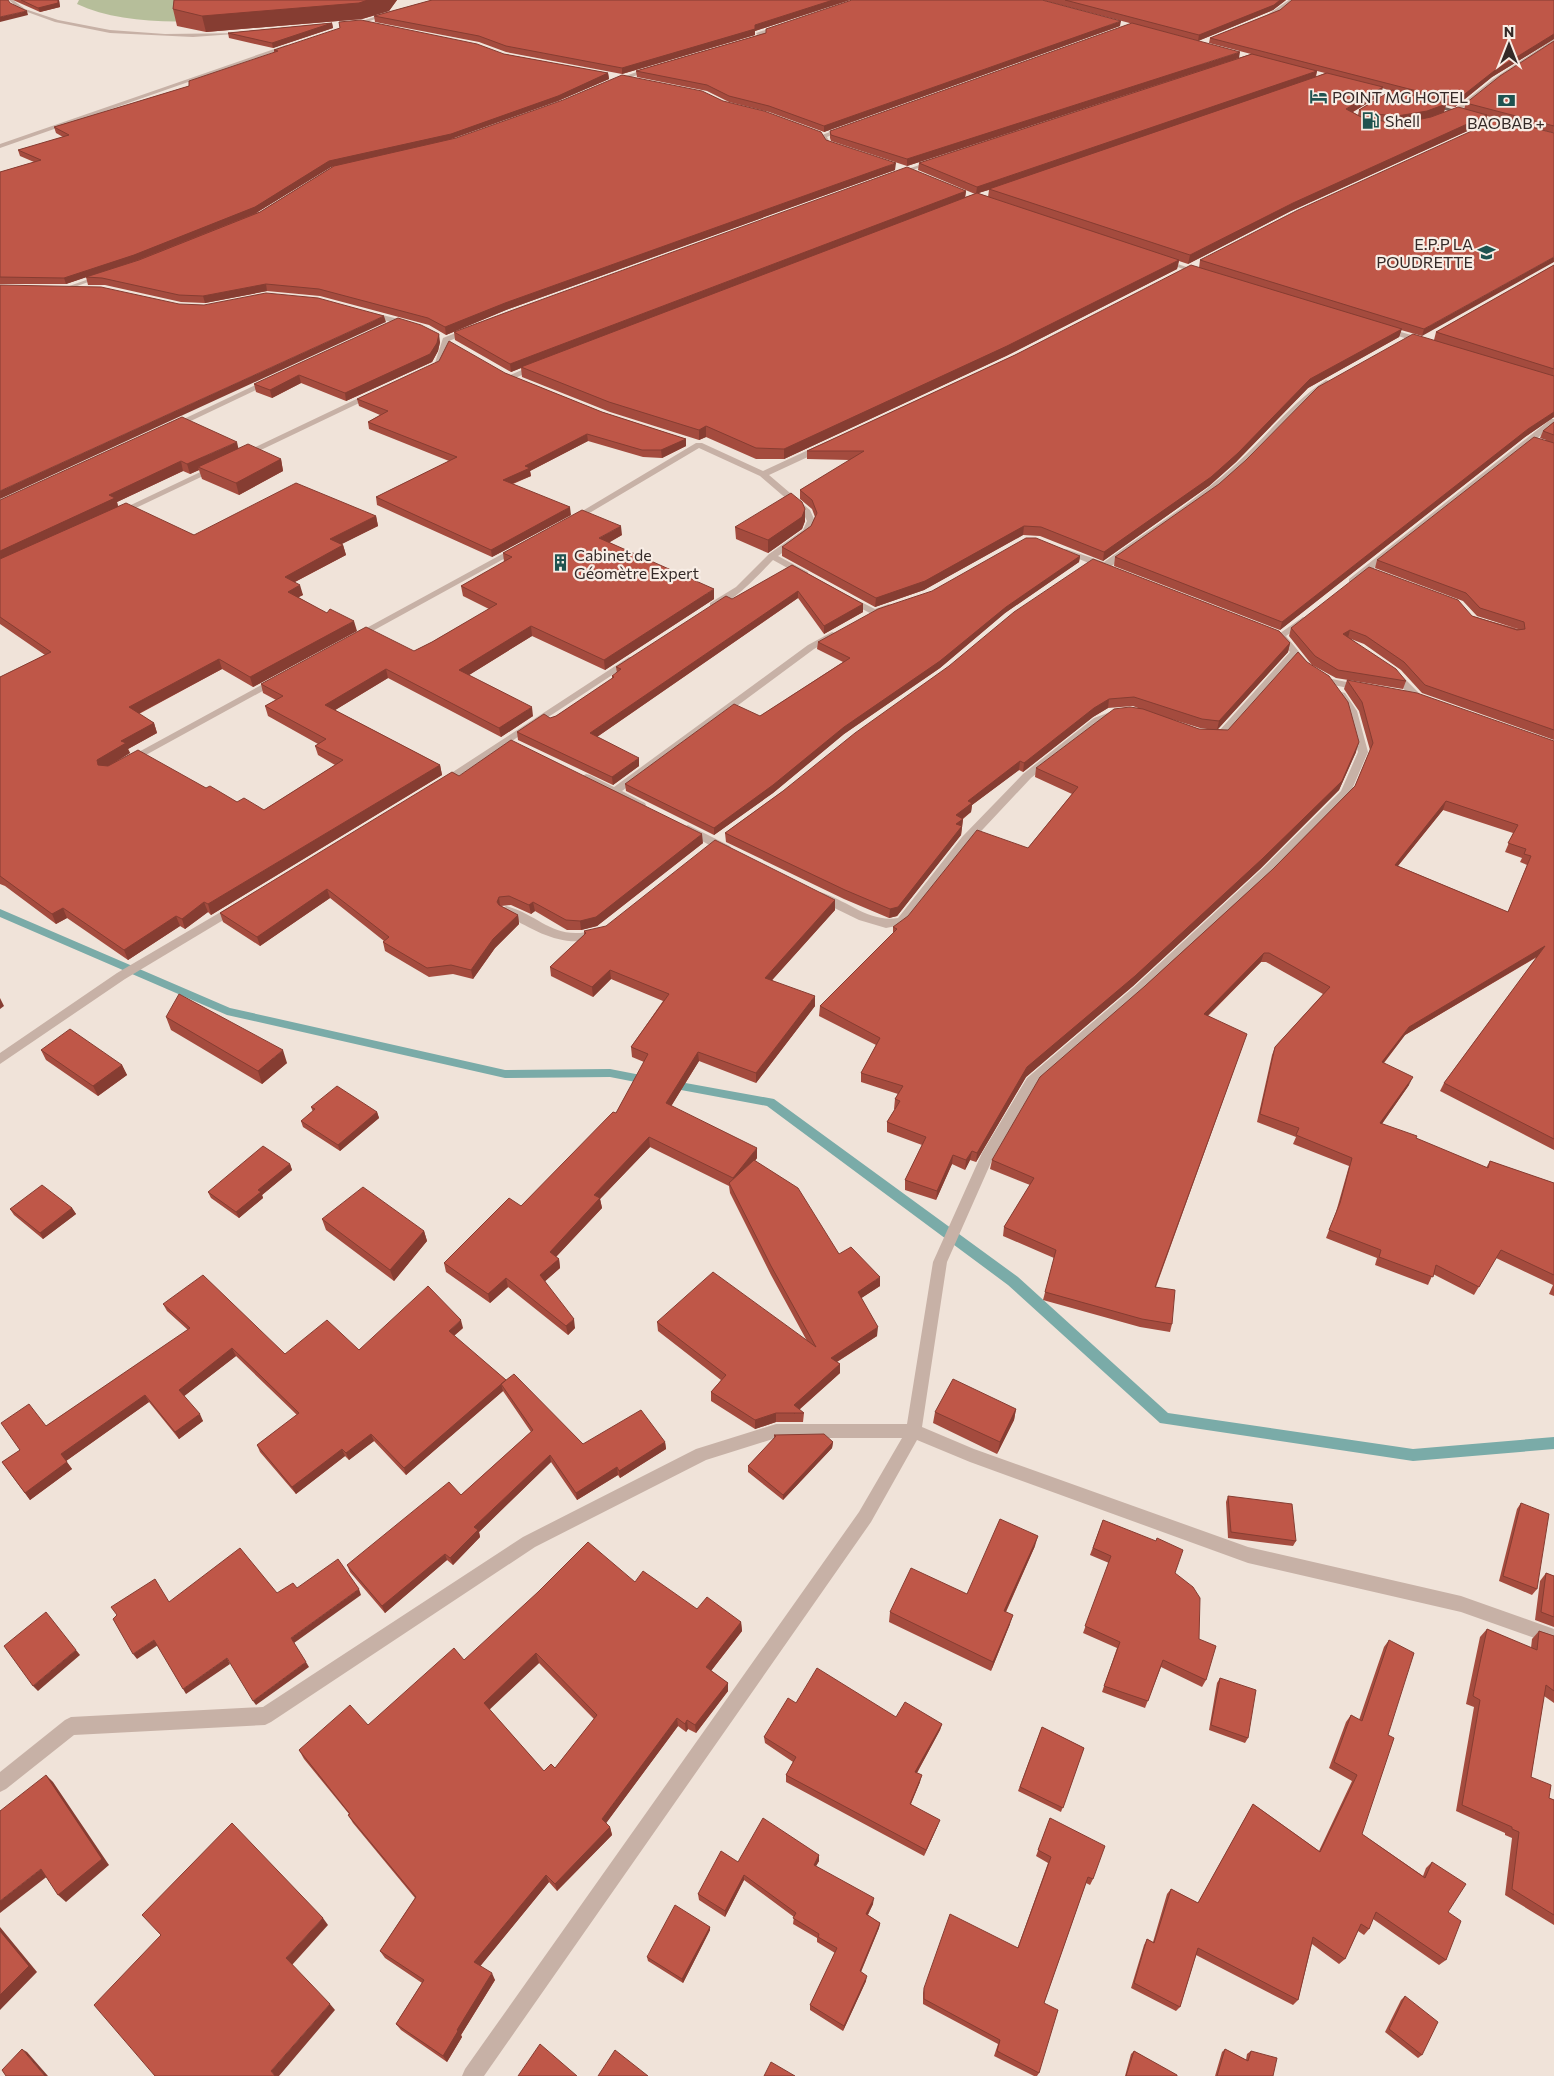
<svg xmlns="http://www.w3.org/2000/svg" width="1554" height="2076" font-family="Commissioner,sans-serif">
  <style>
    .green { fill: #b6be9a }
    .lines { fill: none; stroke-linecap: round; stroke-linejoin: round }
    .stream { fill: #7aaba8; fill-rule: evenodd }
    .minor { fill: #c7b1a6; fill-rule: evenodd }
    .major { fill: #755f58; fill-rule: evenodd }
    .wall { fill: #a44b3e; fill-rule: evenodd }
    .shaded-wall { fill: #863d32 }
    .building { fill: #bf5748; stroke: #863d32; fill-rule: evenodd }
    .labels { text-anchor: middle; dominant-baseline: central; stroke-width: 4.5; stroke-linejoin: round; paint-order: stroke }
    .far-poi-label { font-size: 16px; fill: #342927; stroke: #f8ede5; text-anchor: start }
  </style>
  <rect width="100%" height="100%" fill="#f0e3d9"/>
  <!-- green -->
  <path class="green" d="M79 0H369C286 11 154 40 77 4Z"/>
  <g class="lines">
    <!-- stream -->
    <path class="stream" d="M0 909 230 1008 505 1070 610 1069 651 1077 655 1078 657 1081 655 1084 651 1085 610 1077 505 1078 227 1015 0 917Z
      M669 1080 774 1099 1018 1277 1168 1413 1413 1449 1554 1437V1449L1413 1461 1160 1423 1008 1285 767 1106 665 1087 663 1084 665 1081Z"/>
    <!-- minor -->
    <path class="minor" d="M9 0H13L25 9 58 20 110 30 165 34 248 33 193 37 110 33 55 22 19 9Z
      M1289 0H1294L1278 14 1264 19V17Z
      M389 12 393 13 352 27 347 26Z
      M780 25 782 28 763 34 765 37 752 42 749 40 758 36 756 33Z
      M1554 39V43L1497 81 1458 112 1445 117 1442 115 1454 110 1493 79Z
      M286 45 291 46 0 148V144Z
      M651 67 653 70 613 83 608 82Z
      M843 127 848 128 827 137 830 143 841 147V149L826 145 822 135Z
      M931 161 936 162 898 175 893 174Z
      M1160 259H1164L1203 273 1198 274 1160 261Z
      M100 275 105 276 66 290 61 289Z
      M370 312 411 322 412 324 408 326 367 316 366 314Z
      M1384 327 1428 340 1429 342 1425 344 1381 331 1380 329Z
      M468 328 475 330 449 341 448 352 441 364 434 366 443 338Z
      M533 365 540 367 513 379 506 377Z
      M268 379 275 381 176 428 169 426Z
      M1326 380 1333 382 1296 411 1254 456 1227 481 1109 568H1101L1062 552 1066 549 1104 562C1148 530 1196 501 1236 464 1267 436 1291 403 1326 380Z
      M369 393 376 395 246 457 239 455Z
      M1551 419H1554V425L1355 583H1349V579Z
      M696 443H702L763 471 819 445H825V449L769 475 810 510 815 521 810 533 778 556 808 572V576H802L773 560C761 572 728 610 710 607V603L736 587 769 554 803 530 807 521 803 513 760 476 699 448 576 521 569 519Z
      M213 466 220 468 121 515 114 513Z
      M515 547 522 549 358 639H352L350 637Z
      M849 596 875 609 889 604 894 607 874 615 846 601V597Z
      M1303 617 1308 620 1306 622 1286 636 1310 665V669H1304L1295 658 1225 737 1207 736V732H1218L1290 652 1276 636Z
      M832 632 835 633V637L814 649 622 791 645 803 646 805 645 807H637L581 777 586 774 590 775 614 787 808 645Z
      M629 657 632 658V662L445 785 441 786 436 783Z
      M1393 669 1396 670 1421 695 1431 698V702L1413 699 1388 672Z
      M276 677 279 678V682L133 762 129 763 124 760Z
      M1332 679 1366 686 1367 688 1362 691 1329 684 1327 682Z
      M1341 692 1345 693 1357 711 1368 752 1350 794 1269 876 1142 993 1037 1084 993 1158 947 1262 922 1427 974 1449 1248 1547 1461 1596 1554 1629V1645L1461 1612 1248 1563 970 1462 917 1440 871 1522 484 2076H462L465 2069 859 1512 902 1438H776L706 1460 535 1547 271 1722 265 1725 74 1735 6 1789 0 1792V1772L65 1720 71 1717 263 1707 523 1537 696 1449 776 1424H907L933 1262 982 1153 1027 1078 1134 987 1261 870 1341 791 1358 752 1347 711 1336 695Z
      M1118 709 1122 710V714L1102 722 1031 778 970 843 906 924 886 928 859 920 816 899 814 896 820 892C847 900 869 923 898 918L962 837 1023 774 1094 718Z
      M688 825 730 846 732 849 730 852H722L684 831 683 829 684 827Z
      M236 903 240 904 242 907 240 910 125 979 0 1064V1053L117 973Z
      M506 906C542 916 553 942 596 930L602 934 600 937C562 950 535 930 502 913L500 910Z"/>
    <!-- major -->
    <path class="major" d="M1426 103H1430L1511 125 1506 126 1426 105Z"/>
  </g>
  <!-- wall -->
  <path class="wall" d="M13 0H59L60 7 40 12Z
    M174 0H397L389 11 362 19 206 32 177 26 173 9Z
    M432 0H850L755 31V35L622 74 506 52 479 42 375 22 374 16Z
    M1042 0H1286L1273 10 1198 41Z
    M1554 0V39L1492 77 1455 107 1446 105 1444 112 1464 109 1466 103 1554 41V133L1487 116 1485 123 1291 211 1188 264 1179 261 1177 269 1006 356 784 459H756L706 437 699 440 610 412 522 377 521 368 511 372 455 340 454 332 966 191 965 197 975 194 918 170 919 163 1251 54 1209 43 1210 38 1280 10ZM1317 71 1325 73 1316 77ZM1382 88 1391 91 1359 110 1358 115 1353 112 1381 95ZM989 190 988 197 978 193Z
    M332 23 333 28 273 48 229 38 228 33Z
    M1120 26 824 132 769 112 729 102 707 91 637 77 636 71 766 33Z
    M274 50 504 54 608 73 609 79 558 101 451 139 723 101 826 140 895 170 506 310 446 335 429 325 320 296 267 291 205 303 181 302 105 285H88L86 277 66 284H0V172L34 162 20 156 18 150 63 137 56 133 54 127 189 86 274 53ZM334 166 260 212 256 213 331 167Z
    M1239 58 907 166 831 141 830 138V131Z
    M1554 133 1422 336 1401 330 1399 337 1308 388 1236 462 1209 486 1103 561 1040 536 1023 535 924 590 875 607 782 556V547L811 526 815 517 812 509 800 499V490L850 460 807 459V451L1015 355 1199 268 1200 260Z
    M1554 265V417L1525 437 1280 630 1114 566 1115 557 1434 340 1436 332Z
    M440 342 438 351 432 362 346 401 301 383 272 398 256 392 254 384Z
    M505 373 602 412 686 439V446L662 458 643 457 588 441 530 471 531 476 513 484 571 515 492 557 377 505 376 497 449 461 369 429 368 422 380 415 359 406 357 399Z
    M1554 422V740L1422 693 1401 670 1364 644 1351 639 1406 681 1403 689 1336 678 1312 665 1289 636 1291 628 1472 616 1518 629 1477 616 1463 601 1375 568 1377 560 1546 440 1540 438 1543 431Z
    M238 449 281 459 283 471 239 495 202 479 199 470 190 474 183 471 117 502 118 506 194 535 376 516 378 526 341 544 343 545 346 555 295 582 303 595 298 597 357 631 253 687 222 669 139 714 154 723 157 733 128 749 130 753 116 762 206 788 237 802 264 810 335 765 318 755 315 746 318 744 268 716 265 706 276 700 263 693 261 684 414 651 432 642 489 609 463 596 461 586 504 562 503 553 622 535 609 542 714 599 605 670 532 636 469 675 533 716 501 737 388 678 335 710 440 765 442 775 211 915 208 912 185 929 180 926 128 960 67 918 56 924 5 886 0 884V677L45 655 0 624V500Z
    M805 521 802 529 768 553 736 539 735 527Z
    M1080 556 1079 562 1005 613 940 668 844 734 773 793 714 835 626 791 625 784 760 716 843 662 817 649 818 642Z
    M792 565 863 604V612L824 634 798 598 597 737 639 766 613 785 518 740 517 732 556 716 612 679V676L617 673 616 667Z
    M1290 643 1288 652 1218 729 1356 752 1339 790 1260 869 1133 986 1026 1077 976 1162 970 1160 965 1170 952 1164 936 1200 905 1190V1180L922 1145 887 1132V1122L895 1109H894L895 1099 898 1094 861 1082V1073L876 1045 819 1016 820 1006 893 933V927L1028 848 1072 794 1035 777 1036 768 1138 708 1133 706 1108 708 1093 717 1023 772 1019 770 972 805 971 812 963 819 961 835 897 916 889 918 844 899 726 842 725 833 783 791ZM1171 719 1200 728 1207 729H1199Z
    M1347 680 1554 741V1150L1440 1091 1444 1083 1537 957 1405 1035 1384 1063 1409 1085 1382 1124 1486 1168 1490 1161 1554 1183V1296L1549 1294 1553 1285 1496 1258 1474 1295 1433 1274 1428 1285 1375 1265 1377 1258 1326 1238 1336 1212 1349 1166 1293 1144 1296 1137 1257 1122 1272 1055 1275 1047 1323 994 1266 962H1261L1208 1016 1244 1042 1156 1287 1172 1324 1170 1332 1140 1327 1043 1300 1054 1258 1003 1236 1004 1227 1030 1185 990 1169 992 1160 1145 986 1273 869 1355 786 1370 750 1359 711 1344 689ZM1443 810 1513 833 1505 852 1522 858 1520 862 1527 865 1508 912 1398 866Z
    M459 776 703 843 597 926 581 930H567L535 911 531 914 511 905 501 906 518 915 519 924 495 948 473 979 453 974 429 977 385 951 383 942 384 941 330 898 260 946 223 922 220 913Z
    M835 900V910L772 980 815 1006 756 1083 699 1061 671 1106 757 1158 755 1161 839 1254 880 1286 861 1298 877 1336 837 1362 840 1364V1373L799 1410 804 1413 803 1422H776L755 1429 711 1401V1392L721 1380 658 1331 657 1322 807 1341 771 1275 730 1193 729 1186 650 1147 600 1199 602 1208 556 1257 559 1259 560 1268 545 1281 575 1328 568 1335 508 1287 490 1303 446 1272 444 1263 521 1206 616 1113 644 1062 632 1057 631 1047 663 1001 611 979 593 997 551 976 550 967 584 935V931Z
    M166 1017 287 1063 262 1084 171 1030Z
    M41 1050 122 1065 127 1075 98 1096 46 1060Z
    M311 1107 377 1112 379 1118 340 1151 303 1127 301 1121 313 1112Z
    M290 1164 292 1170 262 1195 263 1198 239 1218 211 1198 208 1192Z
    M72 1208 76 1214 43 1239 14 1215 10 1209Z
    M322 1219 424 1231 427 1241 394 1281 326 1230Z
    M163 1304 285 1354 359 1350 463 1328 454 1336 506 1380 583 1444 665 1442 666 1449 620 1478 618 1475 577 1500 551 1462 479 1532 480 1537 453 1565 447 1560 385 1613 350 1572 347 1565 461 1495 531 1432 503 1391 406 1475 374 1441 349 1460 345 1456 296 1494 260 1452 257 1445 297 1415 236 1356 184 1396 203 1421 179 1439 149 1402 66 1461 72 1469 30 1500 2 1462 20 1450 46 1426 188 1330 167 1311Z
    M1016 1409 1014 1420 997 1454 933 1423 935 1412Z
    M774 1435 833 1442 832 1448 783 1500 748 1472V1466L774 1439Z
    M1228 1496 1296 1541 1293 1546 1228 1538 1226 1502Z
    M1521 1503 1537 1589 1532 1595 1499 1581 1517 1509Z
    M1103 1520 1175 1573 1199 1639 1206 1680 1202 1687 1161 1667 1145 1708 1102 1692 1117 1648 1083 1633 1109 1563 1090 1555Z
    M1035 1546 1006 1612 1010 1624 991 1671 889 1622 890 1612 967 1594Z
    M1546 1573 1554 1576V1627L1535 1620 1540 1581Z
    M635 1582 697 1609 741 1622 742 1631 711 1671 728 1683V1691L696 1733 688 1729 686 1732 678 1726 606 1823 610 1827 612 1835 557 1891 549 1882 480 1966 495 1980 461 2035 462 2037 447 2062 401 2030 396 2024 422 1983 385 1958 380 1951 415 1898 353 1823 348 1815 349 1814 304 1759 299 1750 368 1725 464 1660ZM539 1663 594 1719 555 1768 544 1771 489 1709Z
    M1487 1629 1531 1648 1532 1639 1539 1631 1554 1636V1703L1544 1696 1531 1777 1549 1798 1554 1800V1925L1505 1895 1512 1838 1505 1835V1833L1456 1811 1474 1707 1466 1704 1480 1637Z
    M1389 1640 1388 1735 1362 1834 1423 1876 1426 1868 1432 1862 1448 1912 1446 1960 1439 1965 1373 1919 1369 1929 1364 1935 1358 1931 1345 1959 1339 1964 1312 1944 1298 2000 1293 2005 1196 1955 1180 2007 1176 2011 1131 1988 1144 1945 1147 1939 1153 1942 1167 1894 1171 1889 1198 1903 1253 1804 1319 1851 1352 1781 1329 1768 1346 1722 1351 1715 1359 1720 1384 1647Z
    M1220 1678 1248 1738 1245 1743 1209 1730 1217 1683Z
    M796 1703 942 1724 940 1730 917 1773 920 1782 911 1804 938 1825 924 1856 786 1782V1775L793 1762 765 1743 764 1737Z
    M1042 1727 1084 1748 1061 1812 1018 1791Z
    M1050 1818 1093 1879 1090 1885 1086 1883 1044 2003 1039 2073 1037 2076H1034L994 2056 998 2044 923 2004V1993L924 1988 1018 1947 1048 1863 1036 1856Z
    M819 1855V1861L816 1866 873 1904 868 1915 880 1923 879 1928 861 1972 866 1981 843 2031 810 2010V2005L835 1953 817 1942V1938L793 1924 794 1917 744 1880 725 1917 699 1900 698 1894 738 1862Z
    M710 1927V1930L683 1983 648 1961 647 1957Z
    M1405 1996 1422 2055 1418 2058 1385 2032 1401 2000Z
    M1225 2049 1246 2060 1247 2054 1251 2051 1273 2076H1215L1222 2052Z
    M1134 2051 1177 2076H1125L1131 2054Z"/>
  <!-- shaded-wall -->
  <path class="shaded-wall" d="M59 0 60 7 40 12 38 8Z
    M368 0H397L389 11 362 19 206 32 202 16Z
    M833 0H850L755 31V35L622 74V68Z
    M1280 0H1286L1273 10 1198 41 1199 35Z
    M27 11 28 15 0 22V17Z
    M1121 21 1120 26 824 132V126Z
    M332 23 333 28 273 48 272 43Z
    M1554 34V39L1492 77 1455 107 1456 101 1494 71Z
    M1240 52 1239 58 907 166V159Z
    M1317 71 1315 78 976 194 977 187Z
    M608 73 609 79 558 101 451 139 331 167 256 213 135 261 66 284 64 278 329 161Z
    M1383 87 1381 95 1344 117 1346 109Z
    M1446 104 1444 112 1425 119 1395 124 1397 116Z
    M1487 115 1485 123 1291 211 1188 264 1190 255 1293 203Z
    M896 163 895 170 506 310 446 335 445 327 505 303Z
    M966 191 965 198 521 367V368L511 372 510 364Z
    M1554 257V262L1422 336 1424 329Z
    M1179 260 1177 269 1006 356 784 459V449Z
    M266 284 267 291 205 303 203 296Z
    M384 316 386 322 0 499V491Z
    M1402 329 1399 337 1308 388 1236 462 1209 486 1103 561 1104 552 1310 379Z
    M439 334 440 342 438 351 432 362 346 401 345 393Z
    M299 375 301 383 272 398 270 390Z
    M1554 412V417L1525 437 1280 630 1282 622 1528 429Z
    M706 426V437L699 440V430Z
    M587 434 588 441 530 471 531 476 504 487 503 480 525 466Z
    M686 439V446L662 458 661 450Z
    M237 442 239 451 198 467 199 470 190 474 187 464Z
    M281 459 283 471 239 495 236 483Z
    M181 461 183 471 117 502 118 507 0 562V551L109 495Z
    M570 507 571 515 492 557 491 550Z
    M805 509V521L802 529 768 553V540Z
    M376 516 378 526 332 549 330 539Z
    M621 526 622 535 600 548 599 538Z
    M1024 526 1023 535 924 590 875 607 876 598Z
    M343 545 346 555 287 586 285 577Z
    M1080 556 1079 562 1005 613 940 668 844 734 773 793 714 835V828L844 727 1006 607Z
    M300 585 303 595 290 602 288 592Z
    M714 589V599L605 670 604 660Z
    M798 591V598L591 741 590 733Z
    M863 604V612L824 634V626Z
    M354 621 357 631 253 687 250 677Z
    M531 626 532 636 461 680 459 670Z
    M1350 630 1348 638 1343 634Z
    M1290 643 1288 652 1217 730 1219 721Z
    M219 659 222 669 132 717 129 707Z
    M386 669 388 678 327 715 325 705Z
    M1109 699 1108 708 1093 717 1023 772 1024 763 1094 708Z
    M532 707 533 716 501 737 499 728Z
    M154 723 157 733 128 749 130 753 101 770 98 765 97 760 121 741Z
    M1359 742 1356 752 1339 790 1260 869 1133 986 1026 1077 976 1162 977 1153 1027 1067Z
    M639 758V766L613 785 612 777Z
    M1020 761 1019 770 972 805 971 812 955 824 956 815 968 801Z
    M440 765 442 775 211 915 208 904Z
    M1446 801 1443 810 1392 873 1395 865Z
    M963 819 961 835 897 916 889 918 890 909 956 824Z
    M702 834 703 843 597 926 581 930 580 921Z
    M327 889 330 898 260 946 257 937Z
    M499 897 500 906 498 911 497 902Z
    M835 900V910L765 988V978Z
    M204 902 208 912 185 929 182 919Z
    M533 902 535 911 531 914 529 905Z
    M63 908 67 918 56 924 52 914Z
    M518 915 519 924 495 948 473 979 471 970 493 939Z
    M176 916 180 926 128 960 124 950Z
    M1545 946 1541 954 1405 1035 1378 1070 1382 1062 1409 1027Z
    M1264 953 1261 962 1201 1022 1204 1014Z
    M610 970 611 979 593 997 592 987Z
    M815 996V1006L756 1083V1073Z
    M0 998 4 1006 0 1009Z
    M283 1050 287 1063 262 1084 258 1071Z
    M698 1052 699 1061 667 1113 666 1103Z
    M122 1065 127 1075 98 1096 93 1086Z
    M1413 1077 1409 1085 1376 1132 1380 1123Z
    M377 1112 379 1118 340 1151 338 1145Z
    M649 1137 650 1147 600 1199 602 1208 551 1262 550 1252 594 1195Z
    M757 1148V1158L733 1187V1178Z
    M972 1151 970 1160 965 1170 966 1160Z
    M953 1155 952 1164 936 1200 937 1191Z
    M290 1164 292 1170 262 1195 263 1198 239 1218 236 1212 258 1190Z
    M72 1208 76 1214 43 1239 40 1233Z
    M424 1231 427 1241 394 1281 390 1270Z
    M559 1259 560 1268 542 1284 540 1275Z
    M880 1277V1286L857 1301 858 1292Z
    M506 1278 508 1287 490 1303 488 1294Z
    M574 1319 575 1328 568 1335 566 1326Z
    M461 1320 463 1328 451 1338 449 1331Z
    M878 1327 877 1336 830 1366 831 1358Z
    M232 1348 236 1356 183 1397 179 1390Z
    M840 1364V1373L794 1414V1405Z
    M501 1384 503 1391 406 1475 404 1468Z
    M145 1395 149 1402 66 1461 61 1454Z
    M1016 1409 1014 1420 997 1454 1000 1442Z
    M776 1413V1422L755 1429V1420Z
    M200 1414 203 1421 179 1439 175 1432Z
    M371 1434 374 1441 349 1460 346 1453Z
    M665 1442 666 1449 620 1478 619 1471Z
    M833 1442 832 1448 783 1500V1495Z
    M342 1449 345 1456 296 1494 292 1487Z
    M550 1455 551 1462 479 1532 480 1537 453 1565 450 1558 474 1527Z
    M67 1462 72 1469 30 1500 25 1493Z
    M617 1467 618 1475 577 1500 576 1493Z
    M1038 1536 1035 1546 1002 1620 1004 1611Z
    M445 1554 447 1560 385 1613 382 1606Z
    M359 1589 361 1595 294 1643 291 1638Z
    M1013 1615 1010 1624 991 1671 993 1662Z
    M741 1622 742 1631 707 1676 706 1667Z
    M154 1640 158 1645 137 1659 133 1654Z
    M76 1650 80 1655 38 1691 33 1686Z
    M536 1653 539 1663 487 1712 484 1703Z
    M227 1658 230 1664 186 1694 183 1689Z
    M306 1662 309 1667 256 1705 253 1701Z
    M728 1683V1691L696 1733 695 1725Z
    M677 1718 678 1726 604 1826 602 1819Z
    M687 1720 688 1729 686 1732 685 1724Z
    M942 1724 940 1730 914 1778 915 1772Z
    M46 1775 53 1782 109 1865 66 1902 58 1895Z
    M922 1775 920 1782 908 1810 910 1804Z
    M940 1820 938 1825 924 1856 926 1850Z
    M610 1827 612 1835 557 1891 555 1884Z
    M819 1855V1861L813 1871 814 1865Z
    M41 1869 49 1875 0 1913V1901Z
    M546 1875 549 1882 478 1969 474 1962Z
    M744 1875V1880L725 1917V1911Z
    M874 1898 873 1904 865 1920 866 1914Z
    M323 1918 328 1925 292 1965 286 1958Z
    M880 1923 879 1928 859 1976 860 1971Z
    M0 1927 37 1972 0 2010Z
    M710 1927V1930L683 1983 682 1979Z
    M492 1973 495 1980 461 2035 462 2037 447 2062 443 2056 457 2030Z
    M867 1976 866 1981 843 2031 844 2026Z
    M330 2004 335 2010 279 2076H275L271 2071Z
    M22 2049 27 2052 48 2076H45Z"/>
  <!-- building -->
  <path class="building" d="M0 0H8L10 3 27 11 0 17Z
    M21 0H58V3L38 8Z
    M174 0H368L359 3 202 16 173 9Z
    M432 0H833L755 25V29L622 68 506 46 479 36 374 16Z
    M852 0H1042L1121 21 824 126 769 106 729 96 707 85 636 71 766 33V29Z
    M1065 0H1280L1274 5 1199 35Z
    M1292 0H1554V34L1494 71 1456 101 1210 38 1280 10Z
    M361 20 477 44 504 54 608 73 558 96 451 134 329 161 255 207 134 255 64 278 0 277V172L41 160 18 150 69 135 54 127 189 86V81L278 51 274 50 340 28 339 22Z
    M332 23 272 43 228 33Z
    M1132 23 1240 52 907 159 831 135 830 131Z
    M1554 41V126L1466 103 1500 76Z
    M1252 54 1317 71 977 187 919 163Z
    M1327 73 1383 87 1346 109 1363 118 1366 114 1359 110 1392 90 1446 104 1427 111 1397 116 1376 114 1372 119 1398 124 1431 117 1458 107 1487 115 1293 203 1190 255 989 189Z
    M622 75 702 91 723 101 764 111 821 132 826 140 896 163 505 303 445 327 428 318 319 289 266 284 203 296 179 295 102 278 86 277 139 260 260 212 334 166 456 138 563 100Z
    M1498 119 1554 133V257L1424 329 1200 260 1298 210Z
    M907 167 966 191 510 364 454 332 513 310Z
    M977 193 1179 260 1007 346 784 449 756 448 706 426 699 430 609 402 521 367Z
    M1191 265 1402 329 1310 379 1238 453 1211 477 1104 552 1041 527 1024 526 925 581 876 598 782 547 811 526 817 513 812 500 800 490 864 451H807L1015 355Z
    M1554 265V369L1436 332Z
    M0 285 101 287 179 304 204 305 266 293 318 298 384 316 0 491Z
    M398 318 421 325 439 334 437 343 430 354 345 393 299 375 270 390 254 384Z
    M1413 334 1554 376V412L1528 429 1282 622 1115 557 1219 484 1246 460 1318 387Z
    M449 341 505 373 602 412 686 439 661 450H642L587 434 525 466 530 468 503 480 570 507 491 550 376 497 457 457 368 422 388 411 357 399 439 361Z
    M182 417 237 442 187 464 181 461 109 495 115 498 0 551V500Z
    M1554 422V435L1543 431Z
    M1534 437 1554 443V730L1425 685 1404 662 1366 636 1350 630 1343 634 1396 669 1406 681 1338 670 1315 656 1291 628 1369 567 1458 600 1472 616 1517 630 1525 629 1524 622 1480 608 1466 593 1377 560Z
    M248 444 281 459 236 483 198 467Z
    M296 483 376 516 330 539 343 545 285 577 300 585 288 592 327 613 330 609 354 621 250 677 219 659 129 707 154 723 121 741 126 743 97 760 98 765 108 766 138 750 206 788 210 786 237 802 244 798 264 810 343 760 315 746 326 739 265 706 283 696 261 684 366 627 414 651 432 642 497 604 461 586 512 557 503 553 582 510 621 526 599 538 714 589 604 660 531 626 459 670 532 707 499 728 386 669 325 705 440 765 208 904 204 902 182 919 176 916 124 950 63 908 52 914 0 876V677L51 652 0 617V559L126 503 194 535Z
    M791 493 802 502 805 509 802 517 768 540 735 527Z
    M1026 538H1036L1080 556 1006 607 940 661 844 727 773 785 714 828 625 784 734 704 760 716 850 658 818 642 878 609 932 591Z
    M1093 559 1279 631 1290 643 1219 721 1202 719 1134 697 1109 699 1094 708 1024 763 1020 761 968 801 972 803 956 815 963 819 956 824 962 826 898 907 890 909 845 890 725 833 783 791 855 733 949 666 1014 612Z
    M792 565 863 604 824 626 798 591 590 733 639 758 612 777 517 732 544 714 550 718 556 716 614 677 612 676 621 669 616 667 726 596 732 599Z
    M1298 652 1307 662 1329 676 1348 702 1359 742 1342 781 1262 859 1135 976 1027 1067 977 1153 972 1151 966 1160 953 1155 937 1191 905 1180 926 1137 887 1122 900 1101 895 1099 903 1086 861 1073 880 1038 820 1006 897 929 893 927 908 916 977 830 1028 848 1078 787 1036 768 1114 709 1130 707 1143 709 1199 729 1228 730Z
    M1347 680 1417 693 1554 741V1139L1444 1083 1545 946 1409 1027 1382 1062 1413 1077 1380 1123 1417 1136 1416 1138 1488 1168 1490 1161 1554 1183V1275L1501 1250 1479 1287 1436 1265 1433 1277 1379 1257 1381 1250 1329 1230 1340 1203 1352 1158 1296 1135 1299 1128 1260 1114 1275 1047 1330 987 1269 953H1264L1204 1014 1247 1034 1155 1287 1175 1290 1172 1324 1142 1319 1045 1292 1056 1250 1004 1227 1034 1178 992 1160 1040 1077 1145 986 1273 869 1355 786 1373 743 1362 702ZM1446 801 1518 825 1508 843 1526 849 1524 854 1531 856 1508 912 1395 865Z
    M511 740 702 834 596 917 580 921 566 920 533 902 529 905 509 896 499 897 497 902 499 905 518 915 493 939 471 970 451 965 427 968 383 942 389 937 327 889 257 937 220 913 452 772 459 776Z
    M715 840 835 900 765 978 815 996 756 1073 698 1052 666 1103 757 1148 733 1178 649 1137 594 1195 600 1198 550 1252 559 1259 540 1275 574 1319 566 1326 506 1278 488 1294 444 1263 509 1198 521 1206 613 1112 616 1113 648 1054 631 1047 669 994 610 970 592 987 550 967 586 933 584 931 606 926Z
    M179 994 283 1050 258 1071 166 1017Z
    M70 1029 122 1065 93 1086 41 1050Z
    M337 1086 377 1112 338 1145 301 1121 315 1109 311 1107Z
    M263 1146 290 1164 258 1190 261 1192 236 1212 208 1192Z
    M754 1160 798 1188 839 1254 851 1247 880 1277 858 1292 878 1327 831 1358 840 1364 794 1405 804 1413H776L755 1420 711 1392 726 1375 657 1322 713 1272 816 1347 771 1266 729 1183Z
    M42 1185 72 1208 40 1233 10 1209Z
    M363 1187 424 1231 390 1270 322 1219Z
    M203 1275 285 1354 327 1320 359 1350 428 1286 461 1320 449 1331 506 1380 404 1468 371 1434 346 1453 342 1449 292 1487 257 1445 299 1413 232 1348 179 1390 200 1414 175 1432 145 1395 61 1454 67 1462 25 1493 2 1462 20 1450 1 1423 29 1404 46 1426 190 1328 163 1304Z
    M514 1374 583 1444 641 1410 665 1442 619 1471 617 1467 576 1493 550 1455 474 1527 478 1530 450 1558 445 1554 382 1606 347 1565 449 1482 461 1495 533 1430 501 1384Z
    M953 1379 1016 1409 1000 1442 935 1412Z
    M824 1434 833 1442 783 1495 748 1466 776 1436 774 1435Z
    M1228 1496 1292 1504 1296 1541 1231 1532Z
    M1521 1503 1549 1514 1537 1589 1503 1576Z
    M1000 1519 1038 1536 1004 1611 1013 1615 993 1662 890 1612 911 1568 967 1594Z
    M1103 1520 1156 1541 1157 1538 1183 1550 1175 1573 1193 1587 1200 1598 1199 1639 1216 1646 1206 1680 1163 1660 1148 1701 1104 1686 1120 1642 1085 1626 1111 1556 1093 1548Z
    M588 1542 635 1582 643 1571 697 1609 707 1597 741 1622 706 1667 728 1683 695 1725 687 1720 685 1724 677 1718 602 1819 610 1827 555 1884 546 1875 474 1962 492 1973 457 2030 458 2031 443 2056 396 2024 424 1980 380 1951 416 1897 348 1815 350 1814 299 1750 350 1705 368 1725 454 1648 464 1660 538 1592ZM536 1653 597 1715 555 1768 551 1764 544 1771 484 1703Z
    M240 1548 277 1593 293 1583 297 1588 338 1559 359 1589 291 1638 306 1662 253 1701 227 1658 183 1689 154 1640 133 1654 113 1619 117 1615 111 1607 155 1579 169 1602Z
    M1546 1573 1554 1576V1617L1541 1612Z
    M46 1612 76 1650 33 1686 4 1646Z
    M1487 1629 1537 1650 1539 1631 1554 1636V1691L1546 1685 1531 1777 1551 1785 1549 1798 1554 1800V1915L1512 1889 1519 1832 1512 1829V1827L1462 1805 1480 1700 1473 1696Z
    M1389 1640 1414 1653 1388 1735 1394 1738 1362 1834 1425 1878 1432 1862 1466 1884 1448 1912 1461 1921 1446 1960 1376 1912 1369 1929 1361 1924 1345 1959 1313 1937 1298 2000 1198 1948 1180 2007 1134 1983 1147 1939 1154 1943 1171 1889 1198 1903 1253 1804 1320 1852 1357 1775 1334 1762 1351 1715 1362 1721Z
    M817 1668 896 1717 905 1702 942 1724 915 1772 922 1775 910 1804 940 1820 926 1850 786 1775 796 1757 764 1737 788 1698 796 1703Z
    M1220 1678 1256 1690 1248 1738 1211 1725Z
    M1042 1727 1084 1748 1063 1808 1020 1787Z
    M46 1775 102 1859 58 1895 41 1869 0 1901V1811Z
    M763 1818 819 1855 814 1865 874 1898 866 1914 880 1923 860 1971 867 1976 844 2026 810 2005 837 1948 818 1937 819 1934 793 1918 796 1913 744 1875 725 1911 698 1894 721 1851 738 1862Z
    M1050 1818 1105 1846 1093 1879 1088 1877 1044 2003 1058 2010 1039 2073 997 2051 1000 2040 924 1999V1988L950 1914 1018 1948 1051 1857 1038 1850Z
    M232 1823 323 1918 286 1958 330 2004 271 2071 275 2076H155L94 2005 161 1935 142 1915Z
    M675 1905 710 1927 682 1979 647 1957Z
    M0 1931 29 1966 0 1995Z
    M1405 1996 1438 2022 1422 2055 1389 2029Z
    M540 2044 577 2076H518Z
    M22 2049 45 2076H6L2 2070Z
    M1225 2049 1248 2061 1251 2051 1277 2058 1273 2076H1217Z
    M615 2050 648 2076H598Z
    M1134 2051 1177 2075V2076H1126Z
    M771 2062 795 2076H764Z"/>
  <!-- icons -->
  <defs>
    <symbol id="hotel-bare" viewBox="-9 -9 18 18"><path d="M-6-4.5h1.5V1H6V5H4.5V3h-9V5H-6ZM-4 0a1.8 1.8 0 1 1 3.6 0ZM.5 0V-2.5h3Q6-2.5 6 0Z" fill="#1f5350" stroke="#f8ede5" stroke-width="2.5" paint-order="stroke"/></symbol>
    <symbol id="bank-bare" viewBox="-9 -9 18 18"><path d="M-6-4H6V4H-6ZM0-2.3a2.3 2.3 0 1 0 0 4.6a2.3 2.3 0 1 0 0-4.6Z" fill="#1f5350" stroke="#f8ede5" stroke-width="2.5" paint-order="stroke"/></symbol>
    <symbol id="fuel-bare" viewBox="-9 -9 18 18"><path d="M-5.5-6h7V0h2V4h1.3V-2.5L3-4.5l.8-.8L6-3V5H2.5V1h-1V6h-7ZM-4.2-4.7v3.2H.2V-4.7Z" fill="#1f5350" stroke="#f8ede5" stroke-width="2.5" paint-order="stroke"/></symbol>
    <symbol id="school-bare" viewBox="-9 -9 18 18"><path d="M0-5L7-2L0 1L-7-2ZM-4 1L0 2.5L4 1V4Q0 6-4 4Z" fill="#1f5350" stroke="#f8ede5" stroke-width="2.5" paint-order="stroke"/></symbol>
    <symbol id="building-bare" viewBox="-9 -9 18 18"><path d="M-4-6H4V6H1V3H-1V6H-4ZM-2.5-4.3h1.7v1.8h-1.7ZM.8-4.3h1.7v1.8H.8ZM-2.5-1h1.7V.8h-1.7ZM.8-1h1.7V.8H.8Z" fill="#1f5350" stroke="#f8ede5" stroke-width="2.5" paint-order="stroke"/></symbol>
  </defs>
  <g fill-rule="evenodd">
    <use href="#hotel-bare" x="1306" y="84" width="25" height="25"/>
    <use href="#bank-bare" x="1494" y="88" width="25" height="25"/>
    <use href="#fuel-bare" x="1358" y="108" width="25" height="25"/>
    <use href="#school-bare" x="1474" y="240" width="25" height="25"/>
    <use href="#building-bare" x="548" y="550" width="25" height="25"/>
  </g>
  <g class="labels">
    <!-- far-poi labels -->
    <g class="far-poi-label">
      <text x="1332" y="96">POINT MG HOTEL</text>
      <text x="1385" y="120">Shell</text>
      <text x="1506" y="122" text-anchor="middle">BAOBAB +</text>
      <text x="1473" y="243" text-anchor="end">E.P.P LA<tspan x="1473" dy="18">POUDRETTE</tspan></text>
      <text x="574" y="554">Cabinet de<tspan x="574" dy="18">Géomètre Expert</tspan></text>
    </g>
  </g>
  <!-- north arrow -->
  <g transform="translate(1509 45)" stroke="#f8ede5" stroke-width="4" paint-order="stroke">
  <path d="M0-4L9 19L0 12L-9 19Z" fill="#342927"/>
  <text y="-8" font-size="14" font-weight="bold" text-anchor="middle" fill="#342927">N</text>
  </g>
</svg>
